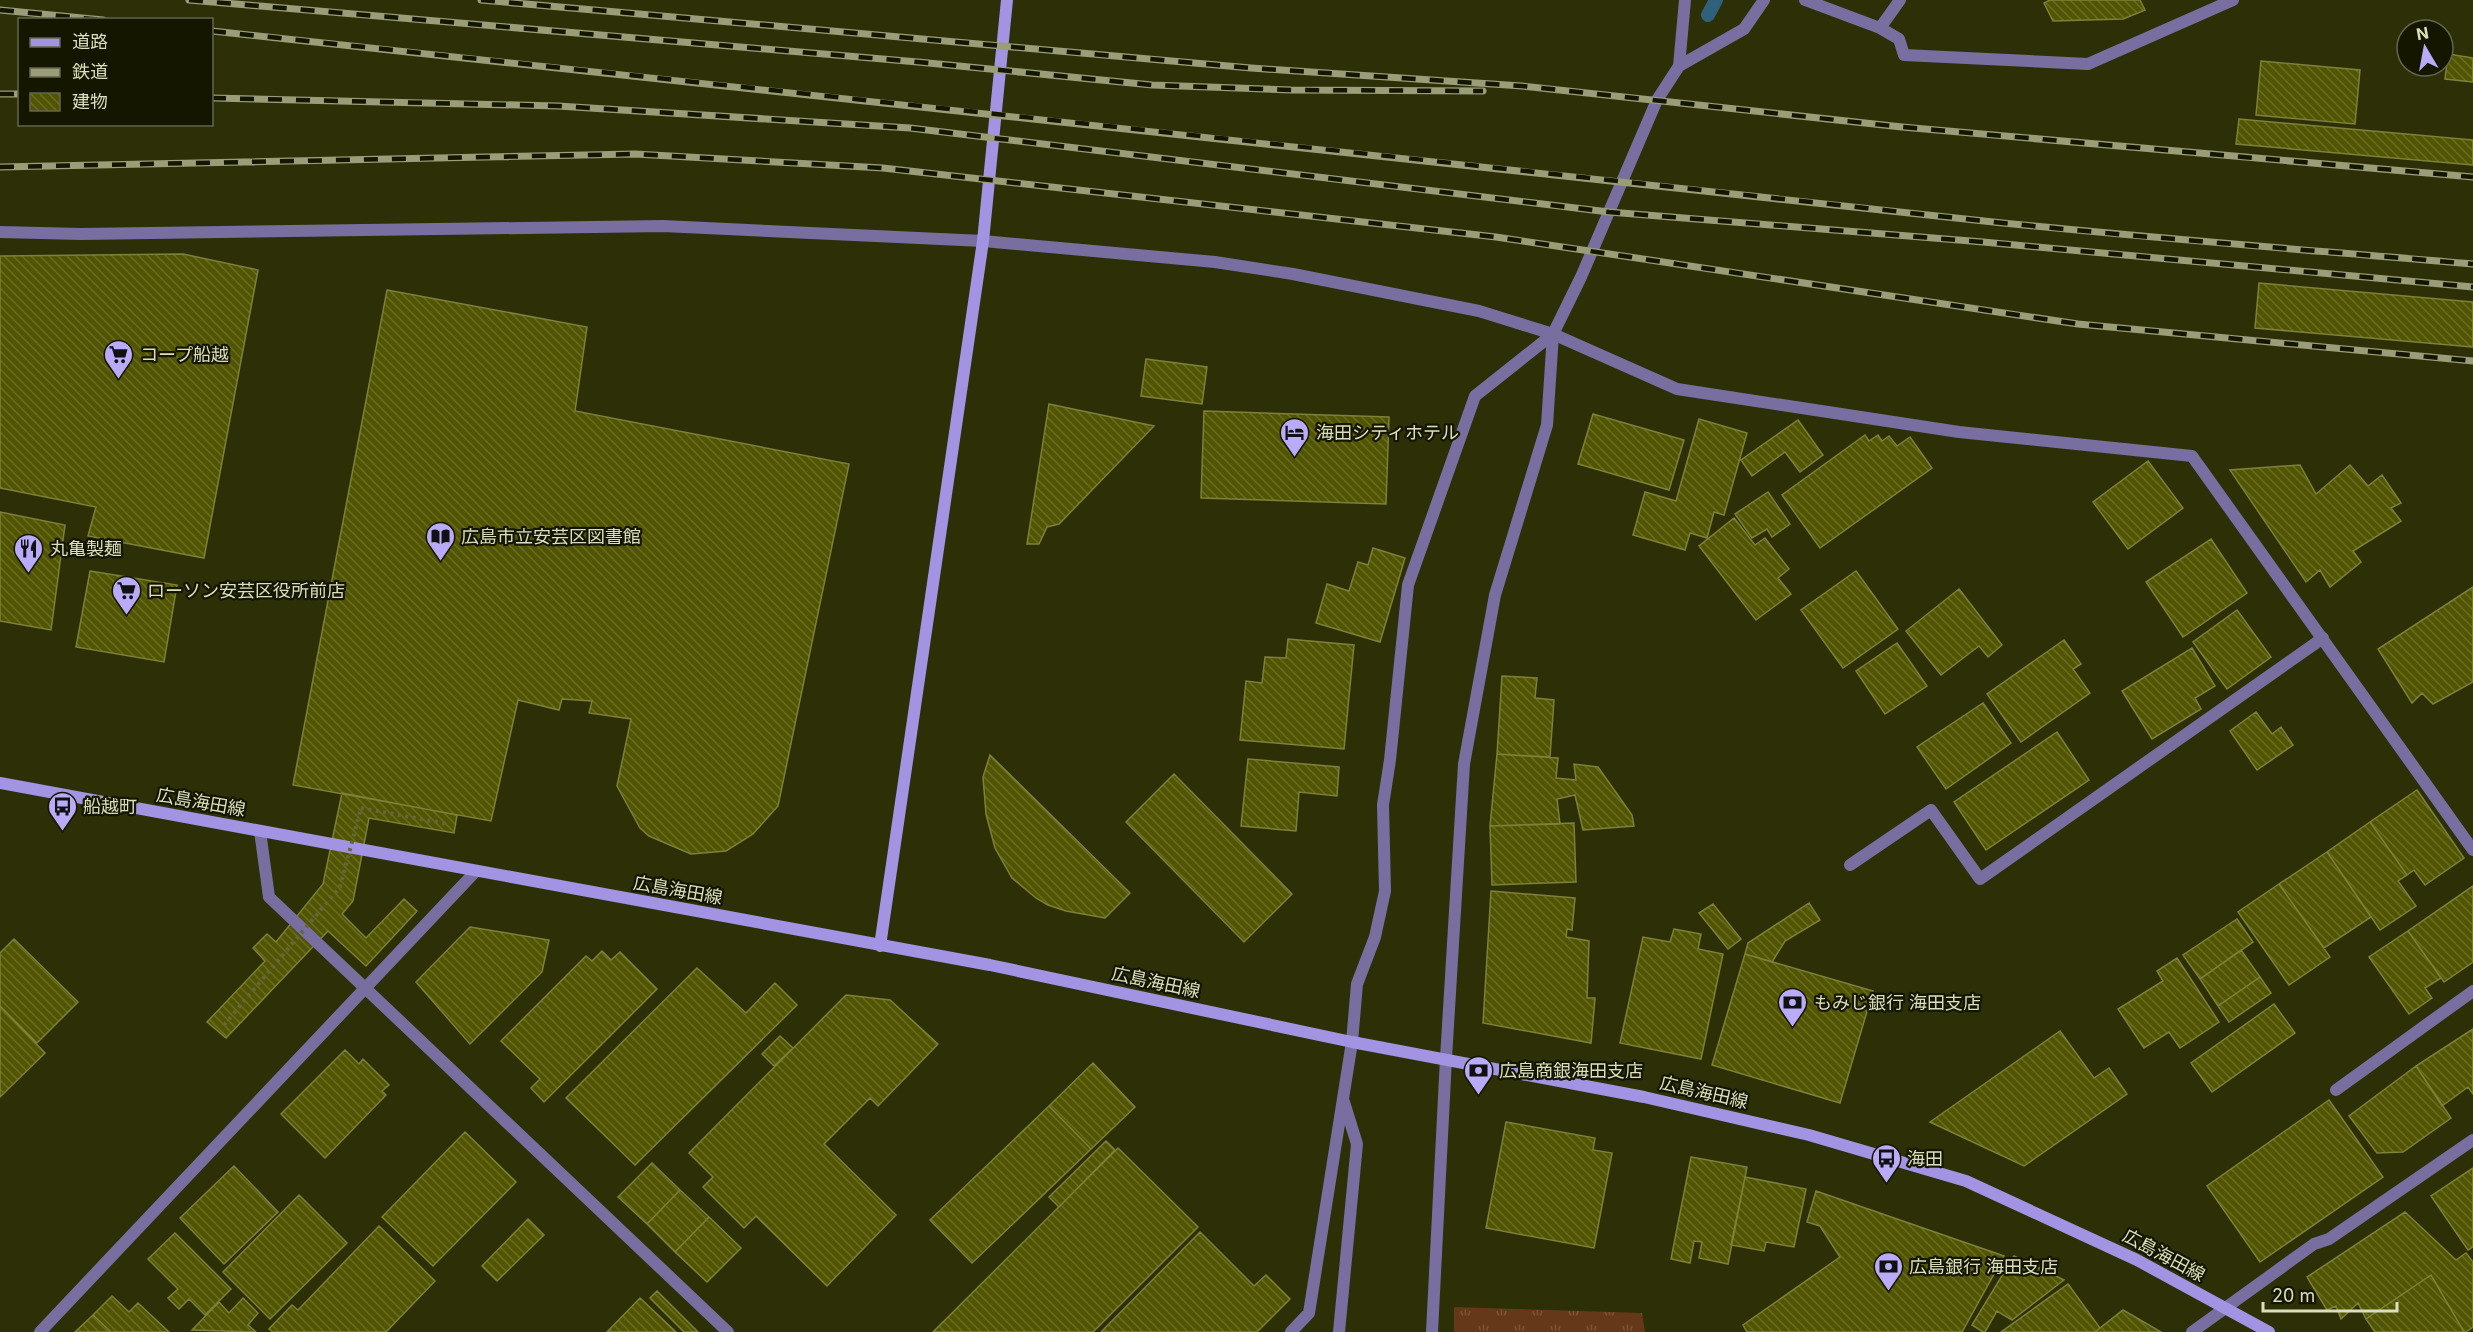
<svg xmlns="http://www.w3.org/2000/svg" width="2473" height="1332" font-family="Inter,'Noto Sans JP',sans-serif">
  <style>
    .park { fill: url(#park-tufts) }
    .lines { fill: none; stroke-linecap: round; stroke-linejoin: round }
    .stream { stroke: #2f617a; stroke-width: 14 }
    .building { fill: url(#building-back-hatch); stroke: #7d8139; stroke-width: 1.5 }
    .path { stroke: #63663f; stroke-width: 4; stroke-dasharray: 3 4.5; stroke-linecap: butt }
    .lane { stroke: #786fa0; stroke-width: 12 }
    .street { stroke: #786fa0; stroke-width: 12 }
    .secondary { stroke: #a394e3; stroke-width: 12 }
    .rail-casing { stroke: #9a9d78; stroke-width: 7 }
    .rail { stroke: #151600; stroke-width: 4.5; stroke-dasharray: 14; stroke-linecap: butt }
    .path-bridge { stroke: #63663f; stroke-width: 4; stroke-dasharray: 3 4.5; stroke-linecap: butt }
    .labels { text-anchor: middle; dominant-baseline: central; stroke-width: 4.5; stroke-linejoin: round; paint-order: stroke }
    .poi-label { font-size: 18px; fill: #dbdfbb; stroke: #151600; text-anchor: start }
    .street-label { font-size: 18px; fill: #dbdfbb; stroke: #151600 }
  </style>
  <defs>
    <pattern id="park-tufts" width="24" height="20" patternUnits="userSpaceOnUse" patternTransform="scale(1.5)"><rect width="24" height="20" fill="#66381a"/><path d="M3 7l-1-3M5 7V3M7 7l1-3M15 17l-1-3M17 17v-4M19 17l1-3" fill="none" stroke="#7b5439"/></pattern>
    <pattern id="building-back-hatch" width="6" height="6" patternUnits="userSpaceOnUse" patternTransform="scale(1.5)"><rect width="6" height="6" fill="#515400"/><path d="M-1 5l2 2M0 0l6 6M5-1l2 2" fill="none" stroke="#696c23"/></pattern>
  </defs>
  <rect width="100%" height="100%" fill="#2d2f07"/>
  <!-- park -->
  <path class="park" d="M1454 1307 1642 1313 1645 1332H1454Z"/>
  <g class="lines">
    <!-- stream -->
    <path class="stream" d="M1708 15 1716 0"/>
  </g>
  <!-- building -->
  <path class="building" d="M2050 0H2140L2145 10 2123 19 2053 21 2044 3Z
    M2448 54 2473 58V82L2445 79Z
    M2261 61 2360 70 2355 124 2256 115Z
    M2239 119 2473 140V165L2236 144Z
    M183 254 258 270 204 558 88 536 96 507 0 488V256Z
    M2259 283 2473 302V347L2255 328Z
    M387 290 587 327 575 411 849 464 778 806 753 834 726 851 691 854 649 836 640 828 617 786 631 719 589 713 592 701 562 699 559 710 518 700 491 821 293 785Z
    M1146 359 1207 367 1202 404 1141 396Z
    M1049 404 1154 426 1059 524 1047 527 1039 544H1027Z
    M1204 411 1389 417 1386 504 1201 498Z
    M1593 414 1684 440 1669 490 1578 464Z
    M1699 419 1747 433 1724 515 1714 512 1707 538 1690 533 1685 550 1633 535 1645 492 1676 501Z
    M1798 420 1823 455 1800 472 1785 452 1752 476 1741 460Z
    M1865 435 1869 441 1878 435 1882 441 1889 436 1897 446 1910 437 1932 468 1820 548 1782 495Z
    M2148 461 2183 508 2128 549 2093 502Z
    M2300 465 2316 494 2350 465 2368 486 2382 475 2401 503 2391 508 2401 521 2353 551 2361 562 2330 587 2320 570 2306 582 2230 470Z
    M1768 492 1790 524 1772 537 1767 529 1752 538 1735 514Z
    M0 512 65 525 51 630 0 621Z
    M1734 518 1755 545 1765 538 1789 569 1778 578 1791 594 1756 620 1699 546Z
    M2211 539 2247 593 2183 637 2146 582Z
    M1373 548 1405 558 1380 642 1316 623 1327 584 1349 591 1358 562 1368 565Z
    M90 571 177 585 164 662 76 647Z
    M1856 571 1898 629 1843 668 1801 610Z
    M2473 587V682L2433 704 2422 693 2412 703 2378 649Z
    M1959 589 2002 645 1988 657 1979 646 1941 675 1906 631Z
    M2237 610 2271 657 2227 689 2193 642Z
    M1288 639 1354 645 1344 749 1240 740 1246 681 1262 683 1265 657 1286 658Z
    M2064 640 2081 664 2073 669 2090 693 2021 742 1987 694Z
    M1897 643 1927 686 1885 714 1856 671Z
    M2192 648 2215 686 2195 698 2201 709 2152 739 2122 691Z
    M1502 676 1537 678 1535 698 1554 700 1550 757 1497 754Z
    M1983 703 2011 743 1946 789 1917 747Z
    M2256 712 2272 734 2281 727 2293 745 2257 770 2230 731Z
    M2057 732 2089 780 1986 850 1954 802Z
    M1497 754 1558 758 1556 778 1576 780 1574 764 1598 767 1632 815 1634 826 1583 830 1575 795 1557 799 1560 824 1490 826Z
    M990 755 1130 893 1105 918 1066 911 1048 905 1036 898 1012 878 995 848 986 814 983 777Z
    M1248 759 1339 767 1337 796 1299 792 1296 831 1241 826Z
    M1174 774 1292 894 1244 942 1126 822Z
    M2417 790 2464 858 2425 885 2414 870 2407 875 2370 822Z
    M342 793 457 815 454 833 369 818 353 901 342 914 366 938 404 899 417 911 366 966 328 931 226 1038 207 1022 265 961 253 948 267 934 276 942 323 884Z
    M2370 822 2407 875 2398 881 2416 906 2380 930 2327 852Z
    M1574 823 1576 882 1492 885 1490 826Z
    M2327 852 2371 917 2324 948 2279 884Z
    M2279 884 2330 957 2289 985 2238 912Z
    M2473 886V962L2444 982 2408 931Z
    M1491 891 1575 898 1572 930 1567 929 1566 937 1589 941 1587 998H1595L1591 1043 1483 1023Z
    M1809 903 1820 920 1785 941 1772 962 1745 954 1748 943Z
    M1713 904 1741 939 1728 949 1699 913Z
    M2237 919 2253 942 2200 979 2183 955Z
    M470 927 549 940 542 972 470 1044 416 982Z
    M1674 929 1701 934 1698 949 1723 954 1701 1059 1620 1043 1643 937 1670 942Z
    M2408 931 2441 978 2425 988 2432 998 2409 1014 2369 957Z
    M14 939 78 1002 37 1043 0 1006V953Z
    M2241 950 2260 977 2218 1006 2200 979Z
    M602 951 611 960 620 952 657 989 544 1102 531 1088 540 1079 501 1041 586 956 592 961Z
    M1745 954 1873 991 1840 1103 1712 1065Z
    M2177 958 2219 1022 2180 1048 2169 1032 2144 1048 2118 1009 2163 981 2157 971Z
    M697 968 746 1013 775 983 797 1005 635 1165 566 1098Z
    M2260 977 2271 993 2229 1022 2218 1006Z
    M846 995 890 1000 938 1044 878 1106 870 1098 824 1144 896 1215 827 1286 756 1216 744 1228 703 1187 713 1177 689 1153Z
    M2274 1004 2295 1033 2212 1092 2191 1063Z
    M0 1006 45 1053 0 1097Z
    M2473 1029V1094L2468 1087 2442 1106 2416 1066Z
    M2060 1031 2094 1078 2109 1068 2127 1094 2024 1166 1930 1122Z
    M780 1036 793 1048 774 1066 762 1054Z
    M345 1050 359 1064 363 1059 389 1085 382 1091 386 1095 325 1158 281 1114Z
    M1093 1063 1135 1107 1091 1149 1049 1106Z
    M2416 1066 2451 1118 2403 1152 2377 1153 2349 1116Z
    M2329 1100 2383 1177 2260 1262 2207 1186Z
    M1049 1106 1091 1149 972 1263 930 1220Z
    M1506 1122 1595 1138 1593 1150 1612 1153 1594 1248 1486 1228Z
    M465 1132 516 1182 433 1266 382 1217Z
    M1106 1141 1115 1150 1059 1207 1049 1197Z
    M1118 1148 1198 1227 1093 1332H933Z
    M1691 1157 1747 1167 1728 1264 1699 1258 1702 1242 1694 1241 1690 1263 1671 1259Z
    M652 1163 680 1190 647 1224 618 1197Z
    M234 1166 278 1212 224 1264 180 1218Z
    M2473 1168V1247L2468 1250 2431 1196Z
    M1745 1177 1806 1189 1794 1247 1766 1242 1764 1251 1731 1245Z
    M680 1190 709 1217 675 1252 647 1224Z
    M1816 1191 2004 1256 1962 1332H1747L1743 1325 1840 1257 1820 1226 1807 1222Z
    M299 1195 347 1243 270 1319 223 1272Z
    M2405 1212 2456 1260 2466 1253 2473 1262V1327L2466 1332H2464L2431 1275 2366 1319 2358 1303 2341 1319 2336 1306 2327 1310 2307 1277Z
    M709 1217 741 1248 707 1282 675 1252Z
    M528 1219 544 1235 497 1281 482 1266Z
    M379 1226 435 1281 386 1332H273L269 1329 292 1305 298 1310Z
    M1200 1232 1254 1286 1266 1275 1290 1299 1257 1332H1101Z
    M175 1233 231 1289 205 1315 189 1299 179 1309 168 1298 178 1289 148 1259Z
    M2014 1256 2064 1280 2012 1320 1997 1311 1985 1332H1983L1972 1325Z
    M2431 1275 2464 1332H2375L2366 1319Z
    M2068 1284 2100 1328 2095 1332H2001Z
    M657 1291 698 1332H684L650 1298Z
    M112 1296 129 1312 138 1303 169 1332H111L93 1315Z
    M243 1298 258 1313 248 1325 256 1332 192 1330 219 1302 229 1313Z
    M640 1298 676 1332H607Z
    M2123 1310 2161 1332H2095Z
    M93 1315 111 1332H75Z"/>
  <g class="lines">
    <!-- path -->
    <path class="path" d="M361 808 448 824"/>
    <!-- lane -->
    <path class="lane" d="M1850 865 1931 810 1980 879 2323 638
      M2336 1090 2473 991
      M1432 1332 1446 1058
      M2192 1332 2314 1244 2329 1239 2473 1140"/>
    <!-- street -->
    <path class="street" d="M1805 0 1880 28 1900 0
      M1880 28 1899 39 1904 55 2088 64 2233 0
      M1679 66 1685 0
      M0 232 81 234 663 226 983 241 1215 262 1293 274 1479 311 1553 334 1677 389 1959 432 2192 456 2473 850
      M260 831 269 897 728 1332
      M1446 1058 1464 764 1495 595 1547 425 1553 334 1581 277 1657 100 1679 66 1744 29 1764 0
      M40 1332 476 871
      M1291 1332 1309 1313 1352 1042 1357 984 1375 937 1385 891 1383 805 1390 760 1408 585 1475 396 1553 334
      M1339 1332 1357 1144 1344 1102"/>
    <!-- secondary -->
    <path class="secondary" d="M0 783 990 965 1352 1042 1644 1097 1809 1135 1966 1181 2137 1260 2269 1332
      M880 946 983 241 1007 0"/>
    <defs>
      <path id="rail" d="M189 0 918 62 1152 85 1291 90 1483 91
        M481 0 1251 68 1522 86 1902 127 2473 177
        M0 10 103 20
        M212 31C802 93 1393 156 1984 221 2146 238 2310 250 2473 264
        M0 94H20
        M212 98 558 106 910 128 1609 212 1983 242 2473 287
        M0 167 635 154 883 168 1496 237 2078 324 2473 361"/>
    </defs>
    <!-- rail casing -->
    <use href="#rail" class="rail-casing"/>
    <!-- rail -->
    <use href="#rail" class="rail"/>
    <!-- path-bridge -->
    <path class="path-bridge" d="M224 1025 340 887 361 808"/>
  </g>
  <!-- icons -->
  <defs>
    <symbol id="supermarket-pin" viewBox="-11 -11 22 30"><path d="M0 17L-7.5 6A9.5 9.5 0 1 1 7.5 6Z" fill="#b9abf7" stroke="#151600"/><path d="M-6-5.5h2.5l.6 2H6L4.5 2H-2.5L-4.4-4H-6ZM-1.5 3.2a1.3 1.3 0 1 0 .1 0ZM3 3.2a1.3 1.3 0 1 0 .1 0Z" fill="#111"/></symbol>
    <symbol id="hotel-pin" viewBox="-11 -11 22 30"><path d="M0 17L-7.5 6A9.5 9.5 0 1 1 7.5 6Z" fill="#b9abf7" stroke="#151600"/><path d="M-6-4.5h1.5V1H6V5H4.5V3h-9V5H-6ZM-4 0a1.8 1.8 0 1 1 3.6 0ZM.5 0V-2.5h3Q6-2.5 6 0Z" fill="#111"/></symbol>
    <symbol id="library-pin" viewBox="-11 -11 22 30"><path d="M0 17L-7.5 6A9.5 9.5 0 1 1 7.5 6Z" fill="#b9abf7" stroke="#151600"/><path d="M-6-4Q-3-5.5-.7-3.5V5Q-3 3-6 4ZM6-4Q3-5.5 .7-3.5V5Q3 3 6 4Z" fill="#111"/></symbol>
    <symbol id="restaurant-pin" viewBox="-11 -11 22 30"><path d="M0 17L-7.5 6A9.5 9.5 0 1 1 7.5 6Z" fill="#b9abf7" stroke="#151600"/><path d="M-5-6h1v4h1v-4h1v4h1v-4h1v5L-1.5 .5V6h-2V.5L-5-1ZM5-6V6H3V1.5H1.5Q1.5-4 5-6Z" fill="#111"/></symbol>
    <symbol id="bus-pin" viewBox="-11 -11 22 30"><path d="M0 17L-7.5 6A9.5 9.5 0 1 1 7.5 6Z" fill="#b9abf7" stroke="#151600"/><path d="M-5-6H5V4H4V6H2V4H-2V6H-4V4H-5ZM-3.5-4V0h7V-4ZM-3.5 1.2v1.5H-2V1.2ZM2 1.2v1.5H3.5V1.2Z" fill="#111"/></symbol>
    <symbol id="bank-pin" viewBox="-11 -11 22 30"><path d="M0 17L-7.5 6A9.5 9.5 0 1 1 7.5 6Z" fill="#b9abf7" stroke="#151600"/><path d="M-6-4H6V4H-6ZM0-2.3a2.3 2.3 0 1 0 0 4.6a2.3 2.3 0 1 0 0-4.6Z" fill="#111"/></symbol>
  </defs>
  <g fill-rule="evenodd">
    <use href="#supermarket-pin" x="102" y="338" width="33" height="45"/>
    <use href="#hotel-pin" x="1278" y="416" width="33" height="45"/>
    <use href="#library-pin" x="424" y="520" width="33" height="45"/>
    <use href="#restaurant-pin" x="12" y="532" width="33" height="45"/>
    <use href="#supermarket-pin" x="110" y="574" width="33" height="45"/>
    <use href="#bus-pin" x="46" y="790" width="33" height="45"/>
    <use href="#bank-pin" x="1776" y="986" width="33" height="45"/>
    <use href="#bank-pin" x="1462" y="1054" width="33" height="45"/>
    <use href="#bus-pin" x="1870" y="1142" width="33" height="45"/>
    <use href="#bank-pin" x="1872" y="1250" width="33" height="45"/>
  </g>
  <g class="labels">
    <!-- poi labels -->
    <g class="poi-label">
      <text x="140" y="354">コープ船越</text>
      <text x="1316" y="432">海田シティホテル</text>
      <text x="461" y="536">広島市立安芸区図書館</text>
      <text x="50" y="548">丸亀製麺</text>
      <text x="147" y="590">ローソン安芸区役所前店</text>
      <text x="83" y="806">船越町</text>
      <text x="1814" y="1002">もみじ銀行 海田支店</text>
      <text x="1499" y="1070">広島商銀海田支店</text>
      <text x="1907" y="1158">海田</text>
      <text x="1909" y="1266">広島銀行 海田支店</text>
    </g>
    <!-- street labels -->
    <g class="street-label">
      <text transform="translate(201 802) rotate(10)">広島海田線</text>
      <text transform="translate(678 890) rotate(10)">広島海田線</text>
      <text transform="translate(1156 982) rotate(12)">広島海田線</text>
      <text transform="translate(1704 1092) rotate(13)">広島海田線</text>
      <text transform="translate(2164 1255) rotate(28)">広島海田線</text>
    </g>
  </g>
  <!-- legend -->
  <rect x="18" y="18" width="195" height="108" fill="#151600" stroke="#64664b" stroke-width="1.5"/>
  <rect x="30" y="38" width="30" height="9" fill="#a394e3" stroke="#64664b" stroke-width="1.5"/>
  <text x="72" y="48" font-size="18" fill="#dbdfbb">道路</text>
  <rect x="30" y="68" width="30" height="9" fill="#9a9d78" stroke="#64664b" stroke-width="1.5"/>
  <text x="72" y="78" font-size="18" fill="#dbdfbb">鉄道</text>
  <rect x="30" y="93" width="30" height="18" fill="url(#building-back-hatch)" stroke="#64664b" stroke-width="1.5"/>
  <text x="72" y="108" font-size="18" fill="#dbdfbb">建物</text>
  <!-- north arrow -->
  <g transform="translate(2425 48) rotate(350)"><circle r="28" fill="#151600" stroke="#64664b" stroke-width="1.5"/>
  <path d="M0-4.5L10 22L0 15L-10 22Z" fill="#b9abf7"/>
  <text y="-9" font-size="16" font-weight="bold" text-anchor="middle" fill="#dbdfbb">N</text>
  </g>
  <!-- scale -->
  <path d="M2263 1302v9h134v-9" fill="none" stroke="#dbdfbb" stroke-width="3"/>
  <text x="2272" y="1302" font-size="18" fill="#dbdfbb" stroke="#151600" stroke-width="4.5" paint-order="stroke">20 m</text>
</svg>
